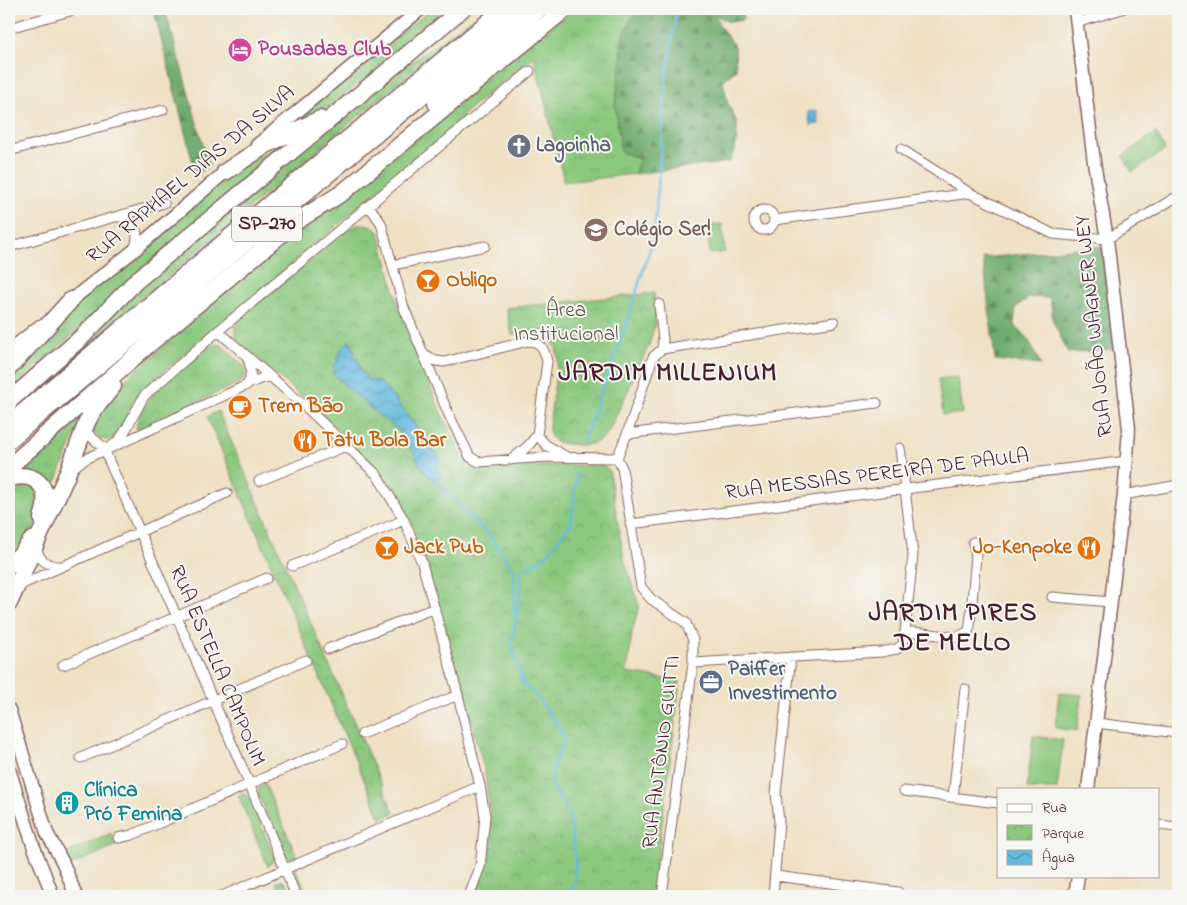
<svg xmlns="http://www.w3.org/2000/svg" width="1187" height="905" font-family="'Indie Flower',sans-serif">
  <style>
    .grass { fill: url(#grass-tufts); stroke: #6a7454 }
    .forest { fill: url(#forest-firs); stroke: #5d664c }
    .park { fill: url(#park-crowns); stroke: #6a7454 }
    .pitch { fill: #8bc87e; stroke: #6a7454 }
    .water { fill: url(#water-waves); stroke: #566c86 }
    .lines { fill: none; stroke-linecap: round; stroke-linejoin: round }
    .stream { stroke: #63b9e0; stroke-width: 2.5 }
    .street-casing { stroke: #846361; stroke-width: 11 }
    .secondary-casing { stroke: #846361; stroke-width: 15 }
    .highway-casing { stroke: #846361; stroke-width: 19 }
    .street { stroke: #fff; stroke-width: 9 }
    .secondary { stroke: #fff; stroke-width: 12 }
    .highway { stroke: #fff; stroke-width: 16 }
    .labels { text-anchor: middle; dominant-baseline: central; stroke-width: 4; stroke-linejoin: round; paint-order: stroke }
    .shield { fill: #f6f6f2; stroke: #7e6067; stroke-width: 1 }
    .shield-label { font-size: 20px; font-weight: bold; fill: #4a1f2b }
    .hotel-label { font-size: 21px; font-weight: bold; fill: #b23c85; stroke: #f6f6f2; text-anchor: start }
    .worship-label { font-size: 21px; font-weight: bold; fill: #5b616d; stroke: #f6f6f2; text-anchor: start }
    .street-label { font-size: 21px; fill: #4a1f2b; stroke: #f6f6f2 }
    .education-label { font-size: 21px; font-weight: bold; fill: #785e54; stroke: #f6f6f2; text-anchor: start }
    .food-label { font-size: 21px; font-weight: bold; fill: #c56008; stroke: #f6f6f2; text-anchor: start }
    .park-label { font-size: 21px; fill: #5e5244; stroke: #f6f6f2 }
    .service-label { font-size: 21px; font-weight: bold; fill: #4e5e75; stroke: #f6f6f2; text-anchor: start }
    .culture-label { font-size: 21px; font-weight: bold; fill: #0d838f; stroke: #f6f6f2; text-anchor: start }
    .district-label { font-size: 26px; font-weight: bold; letter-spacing: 1px; fill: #4a1f2b; stroke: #f6f6f2 }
  </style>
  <defs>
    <pattern id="grass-tufts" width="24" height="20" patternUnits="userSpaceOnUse" patternTransform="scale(1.25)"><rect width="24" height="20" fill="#8bc87e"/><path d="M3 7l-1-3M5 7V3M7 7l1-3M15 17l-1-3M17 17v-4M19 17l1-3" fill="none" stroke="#79ab6d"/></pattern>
    <pattern id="forest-firs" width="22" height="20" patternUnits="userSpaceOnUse" patternTransform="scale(1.25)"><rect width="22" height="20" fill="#70ac6d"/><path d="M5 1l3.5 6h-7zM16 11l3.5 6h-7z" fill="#5e8b5a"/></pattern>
    <pattern id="park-crowns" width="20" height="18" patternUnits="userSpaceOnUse" patternTransform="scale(1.25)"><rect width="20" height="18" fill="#8bc87e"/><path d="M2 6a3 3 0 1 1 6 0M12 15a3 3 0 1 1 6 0" fill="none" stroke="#79ab6d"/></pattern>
    <pattern id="water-waves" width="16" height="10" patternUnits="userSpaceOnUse" patternTransform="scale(1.25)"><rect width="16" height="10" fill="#63b9e0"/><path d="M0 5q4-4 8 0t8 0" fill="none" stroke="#5496b6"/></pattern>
  </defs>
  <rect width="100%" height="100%" fill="#f6f6f2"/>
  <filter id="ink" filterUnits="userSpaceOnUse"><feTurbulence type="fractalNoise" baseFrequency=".02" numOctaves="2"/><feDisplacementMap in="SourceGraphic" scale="10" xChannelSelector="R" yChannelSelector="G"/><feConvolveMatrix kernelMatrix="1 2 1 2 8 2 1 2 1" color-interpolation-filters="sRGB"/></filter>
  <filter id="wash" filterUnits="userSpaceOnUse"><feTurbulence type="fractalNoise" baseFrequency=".0096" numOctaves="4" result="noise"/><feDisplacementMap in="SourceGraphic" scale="20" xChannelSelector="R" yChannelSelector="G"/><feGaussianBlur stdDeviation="1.12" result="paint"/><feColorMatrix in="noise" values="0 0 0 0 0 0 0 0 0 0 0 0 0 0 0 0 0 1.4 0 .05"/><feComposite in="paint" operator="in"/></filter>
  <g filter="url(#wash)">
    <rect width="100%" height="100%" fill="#efe1c4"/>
    <!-- grass -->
    <path class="grass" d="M431 9H454L329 107 286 126Z
      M486 9H488C327 140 170 277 9 409L158 268 403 68Z
      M572 9H634V14L622 39V57L641 158 634 174 564 182 534 56 463 114 464 119 145 387C141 392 136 397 133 402 126 414 123 439 107 440 100 440 96 436 92 430L111 394 131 374 250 271 286 237Z
      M291 142 9 391V372L84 295 241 163Z
      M89 401 51 494 18 470Z
      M19 482 33 484C44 504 38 523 27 541 23 547 14 552 9 557V486Z"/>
    <!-- forest -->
    <path class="forest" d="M156 9H165L209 166 196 175 154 11Z
      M634 9H742L743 20 729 22 715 15 720 26 735 47 736 70 723 81 728 104 737 122V142L730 162 634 174 640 159 621 152 615 104 622 57V39L634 14Z
      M1102 246 1115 349 1068 353 1053 321 1050 298 1030 297 1016 307 1014 325 1028 339 1041 365 995 360 983 258Z"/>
    <!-- park -->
    <path class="park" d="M1156 132 1165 150 1132 172 1123 156Z
      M359 224C368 224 373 225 379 232L399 308 441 413 465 462 480 467 590 465 603 466 609 470 624 559 639 606 632 633 627 673 680 681 653 896H476L490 855 491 818 484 768 426 561 409 518 385 478 311 404 236 341 235 329 239 319 350 228Z
      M654 293 656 320 649 345 609 431C596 450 576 445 556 442 550 437 549 434 549 426L558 358C555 330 534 329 512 335L506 308Z
      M213 345H221L244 366 246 375 241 382 138 429 136 428C140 395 184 367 208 347Z
      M218 411 394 813 381 819 207 417Z
      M265 784 297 856 291 858 285 855 258 794 259 787Z
      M242 794 248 796 275 858 268 867 238 795Z
      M111 833 117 845 65 868 60 856Z
      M295 868 309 896H297L290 875Z
      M281 880 286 883 292 896H282L276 882Z"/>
    <!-- pitch -->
    <path class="pitch" d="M722 224 725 252 710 254 707 226Z
      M958 377 963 413 943 415 938 379Z
      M1059 693 1082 695 1077 731 1055 728Z
      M1033 736 1063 740 1057 789H1027Z"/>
    <!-- water -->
    <path class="water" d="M817 111 819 124 810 125 808 112Z
      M350 340 355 353 353 357 358 360 360 368 366 378 379 382 384 386 422 434 420 443H424L426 441 431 451 436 452 441 461 436 464 441 472 437 481C423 479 411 446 403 435 395 425 385 421 376 413 361 400 347 386 332 373L336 371 333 366 338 361 337 359 343 347Z"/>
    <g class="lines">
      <!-- stream -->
      <path class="stream" d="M583 441 625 328 654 236 667 73 677 9
        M436 480 443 490 459 507 487 532 514 570V617
        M568 896C569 891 572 887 574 882 578 866 572 832 569 816 567 807 560 800 556 792 546 775 557 756 564 741L559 726 536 696 524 685 511 646 521 591V571L547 555 571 523 577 473"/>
    </g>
  </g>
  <g filter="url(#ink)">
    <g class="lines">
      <defs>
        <path id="street" d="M1076 23 1122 9
          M9 28 77 9
          M901 149 970 193 1053 234 1107 239 1178 196
          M9 151 163 110
          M369 206 381 223 404 308 449 415 470 457 479 462 547 457 617 458
          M754 220a10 10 0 1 1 20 0a10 10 0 1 1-20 0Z
          M118 217C135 216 141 235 134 249
          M775 220 970 193
          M9 247 164 203
          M393 265 485 246
          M218 331 309 410 377 475 404 520 422 563 458 695 480 786 485 816 480 867 469 896
          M662 349 834 322
          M423 353 436 361 444 362 528 341C541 341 545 350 547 362L537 435 528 446 511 460
          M247 385C252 377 251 366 247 357
          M87 426 88 434 103 447 249 783 296 896
          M627 434 877 403
          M537 435 546 445 565 456
          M104 451 116 443 124 433 144 396 218 331 530 71
          M617 458 622 468 641 587 651 599 686 623 693 640V663L662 896
          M617 458 627 434 653 357 662 349 663 340 659 304
          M72 469C82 460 91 455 104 451L262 378 270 377
          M259 481 346 446
          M1124 495 1178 485
          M630 524 1127 461
          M37 546C37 560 48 566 60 566
          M292 566 404 520
          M18 588 25 583 227 493
          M1052 597 1111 602
          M905 631 956 637 968 632 970 626 976 555 973 542
          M328 649 435 608
          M693 663 881 652 897 649 903 644 905 631 913 555 900 448
          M63 665 267 578
          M1096 723 1178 733
          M362 734 458 695
          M81 758 306 660
          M904 791 998 803
          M953 797 965 689
          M1158 825 1178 827
          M118 838 132 835 342 744
          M776 876 898 892
          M222 896 480 786
          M773 896 779 822 776 793 791 657"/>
        <path id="secondary" d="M1075 9 1094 162 1107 239 1129 429 1124 495 1088 789
          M257 145 421 9
          M65 305 132 252 232 166
          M9 351 40 326
          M9 710 47 833 63 863 76 896
          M9 769 33 845 53 896
          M1075 896 1078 876"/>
        <path id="highway" d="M436 103 539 9
          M225 172 266 145 320 119
          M9 368 71 300
          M9 401 82 337 136 281 462 9
          M9 424 243 226 504 9
          M9 440 526 9
          M9 467 148 345 297 221 342 193 565 9
          M9 478C39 470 52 490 42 518
          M9 565 22 553 32 540
          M9 603 66 477 87 422 93 411 113 386"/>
      </defs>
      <!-- street casing -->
      <use href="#street" class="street-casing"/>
      <!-- secondary casing -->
      <use href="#secondary" class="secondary-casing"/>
      <!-- highway casing -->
      <use href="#highway" class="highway-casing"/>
      <!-- street -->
      <use href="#street" class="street"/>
      <!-- secondary -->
      <use href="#secondary" class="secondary"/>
      <!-- highway -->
      <use href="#highway" class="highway"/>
    </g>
  </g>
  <!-- icons -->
  <defs>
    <symbol id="hotel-disc" viewBox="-11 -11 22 22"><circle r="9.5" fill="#d1479c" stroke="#f6f6f2"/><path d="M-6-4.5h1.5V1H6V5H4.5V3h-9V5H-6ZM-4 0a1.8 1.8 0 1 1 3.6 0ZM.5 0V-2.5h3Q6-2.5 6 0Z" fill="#fff"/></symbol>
    <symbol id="church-disc" viewBox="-11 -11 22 22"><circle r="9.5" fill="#6b7280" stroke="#f6f6f2"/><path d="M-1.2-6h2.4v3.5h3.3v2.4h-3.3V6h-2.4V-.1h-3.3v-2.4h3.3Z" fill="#fff"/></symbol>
    <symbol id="school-disc" viewBox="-11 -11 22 22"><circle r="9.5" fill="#8d6e63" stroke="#f6f6f2"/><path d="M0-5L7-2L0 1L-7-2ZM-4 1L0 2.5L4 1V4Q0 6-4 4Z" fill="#fff"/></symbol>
    <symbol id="bar-disc" viewBox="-11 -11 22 22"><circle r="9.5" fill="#e8710a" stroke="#f6f6f2"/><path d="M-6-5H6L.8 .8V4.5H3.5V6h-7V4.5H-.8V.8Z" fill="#fff"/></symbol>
    <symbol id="cafe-disc" viewBox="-11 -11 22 22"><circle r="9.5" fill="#e8710a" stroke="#f6f6f2"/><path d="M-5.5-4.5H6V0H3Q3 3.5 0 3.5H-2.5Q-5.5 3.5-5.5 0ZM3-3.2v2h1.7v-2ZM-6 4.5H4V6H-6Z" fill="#fff"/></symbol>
    <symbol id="restaurant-disc" viewBox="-11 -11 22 22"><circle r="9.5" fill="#e8710a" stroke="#f6f6f2"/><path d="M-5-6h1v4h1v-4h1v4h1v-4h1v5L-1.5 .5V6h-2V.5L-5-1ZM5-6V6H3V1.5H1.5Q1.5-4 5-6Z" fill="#fff"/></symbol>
    <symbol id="office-disc" viewBox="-11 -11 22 22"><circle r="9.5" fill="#5c6f8a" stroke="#f6f6f2"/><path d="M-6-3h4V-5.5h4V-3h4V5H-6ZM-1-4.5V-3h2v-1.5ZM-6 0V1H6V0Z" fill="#fff"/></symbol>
    <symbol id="building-disc" viewBox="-11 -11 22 22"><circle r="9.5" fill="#0f9aa8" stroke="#f6f6f2"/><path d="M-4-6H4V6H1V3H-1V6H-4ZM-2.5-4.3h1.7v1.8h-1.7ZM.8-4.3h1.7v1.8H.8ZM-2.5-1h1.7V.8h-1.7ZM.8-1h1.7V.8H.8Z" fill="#fff"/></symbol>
  </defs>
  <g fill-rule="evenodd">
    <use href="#hotel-disc" x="226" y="36" width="28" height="28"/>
    <use href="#church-disc" x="505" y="132" width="28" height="28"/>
    <use href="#school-disc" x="582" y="216" width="28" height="28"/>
    <use href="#bar-disc" x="414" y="267" width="28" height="28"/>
    <use href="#cafe-disc" x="226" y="393" width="28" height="28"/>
    <use href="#restaurant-disc" x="291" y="427" width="28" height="28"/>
    <use href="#bar-disc" x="373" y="534" width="28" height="28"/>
    <use href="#restaurant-disc" x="1075" y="534" width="28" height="28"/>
    <use href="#office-disc" x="697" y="668" width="28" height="28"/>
    <use href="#building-disc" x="53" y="789" width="28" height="28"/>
  </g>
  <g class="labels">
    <!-- shield labels -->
    <rect class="shield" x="232" y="206.5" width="70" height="35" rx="4"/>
    <g class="shield-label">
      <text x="267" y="224">SP-270</text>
    </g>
    <!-- hotel labels -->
    <g class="hotel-label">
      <text x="258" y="50">Pousadas Club</text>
    </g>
    <!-- worship labels -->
    <g class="worship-label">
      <text x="536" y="146">Lagoinha</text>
    </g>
    <!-- street labels -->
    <g class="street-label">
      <text transform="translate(191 175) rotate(-40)">RUA RAPHAEL DIAS DA SILVA</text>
      <text transform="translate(1095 326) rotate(-96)">RUA JOÃO WAGNER WEY</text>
      <text transform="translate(877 475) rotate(-7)">RUA MESSIAS PEREIRA DE PAULA</text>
      <text transform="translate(217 666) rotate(67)">RUA ESTELLA CAMPOLIM</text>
      <text transform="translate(662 752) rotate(-83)">RUA ANTÔNIO GUITTI</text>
    </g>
    <!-- education labels -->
    <g class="education-label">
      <text x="614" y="230">Colégio Ser!</text>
    </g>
    <!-- food labels -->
    <g class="food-label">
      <text x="446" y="281">Obliqo</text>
      <text x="258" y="407">Trem Bão</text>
      <text x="322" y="441">Tatu Bola Bar</text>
      <text x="404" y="548">Jack Pub</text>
      <text x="1072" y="548" text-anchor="end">Jo-Kenpoke</text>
    </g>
    <!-- park labels -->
    <g class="park-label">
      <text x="566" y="311">Área<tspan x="566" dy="24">Institucional</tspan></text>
    </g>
    <!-- service labels -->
    <g class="service-label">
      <text x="728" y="670">Paiffer<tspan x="728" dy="24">Investimento</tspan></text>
    </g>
    <!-- culture labels -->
    <g class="culture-label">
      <text x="84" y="791">Clínica<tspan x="84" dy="24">Pró Femina</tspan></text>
    </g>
    <!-- district labels -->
    <g class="district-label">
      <text x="668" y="374">JARDIM MILLENIUM</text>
      <text x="953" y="614">JARDIM PIRES<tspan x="953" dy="30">DE MELLO</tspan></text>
    </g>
  </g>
  <!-- margin -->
  <rect width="1187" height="905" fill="none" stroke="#f6f6f2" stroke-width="30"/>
  <!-- legend -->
  <rect x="997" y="788" width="162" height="90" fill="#f6f6f2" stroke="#b1a0a2"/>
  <rect x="1007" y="804" width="25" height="8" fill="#ffffff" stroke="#b1a0a2"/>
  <text x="1042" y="812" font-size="15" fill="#4a1f2b">Rua</text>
  <rect x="1007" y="825" width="25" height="15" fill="url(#park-crowns)" stroke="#b1a0a2"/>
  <text x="1042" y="838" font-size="15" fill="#4a1f2b">Parque</text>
  <rect x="1007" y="850" width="25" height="15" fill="url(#water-waves)" stroke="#b1a0a2"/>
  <text x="1042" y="862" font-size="15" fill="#4a1f2b">Água</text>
</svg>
